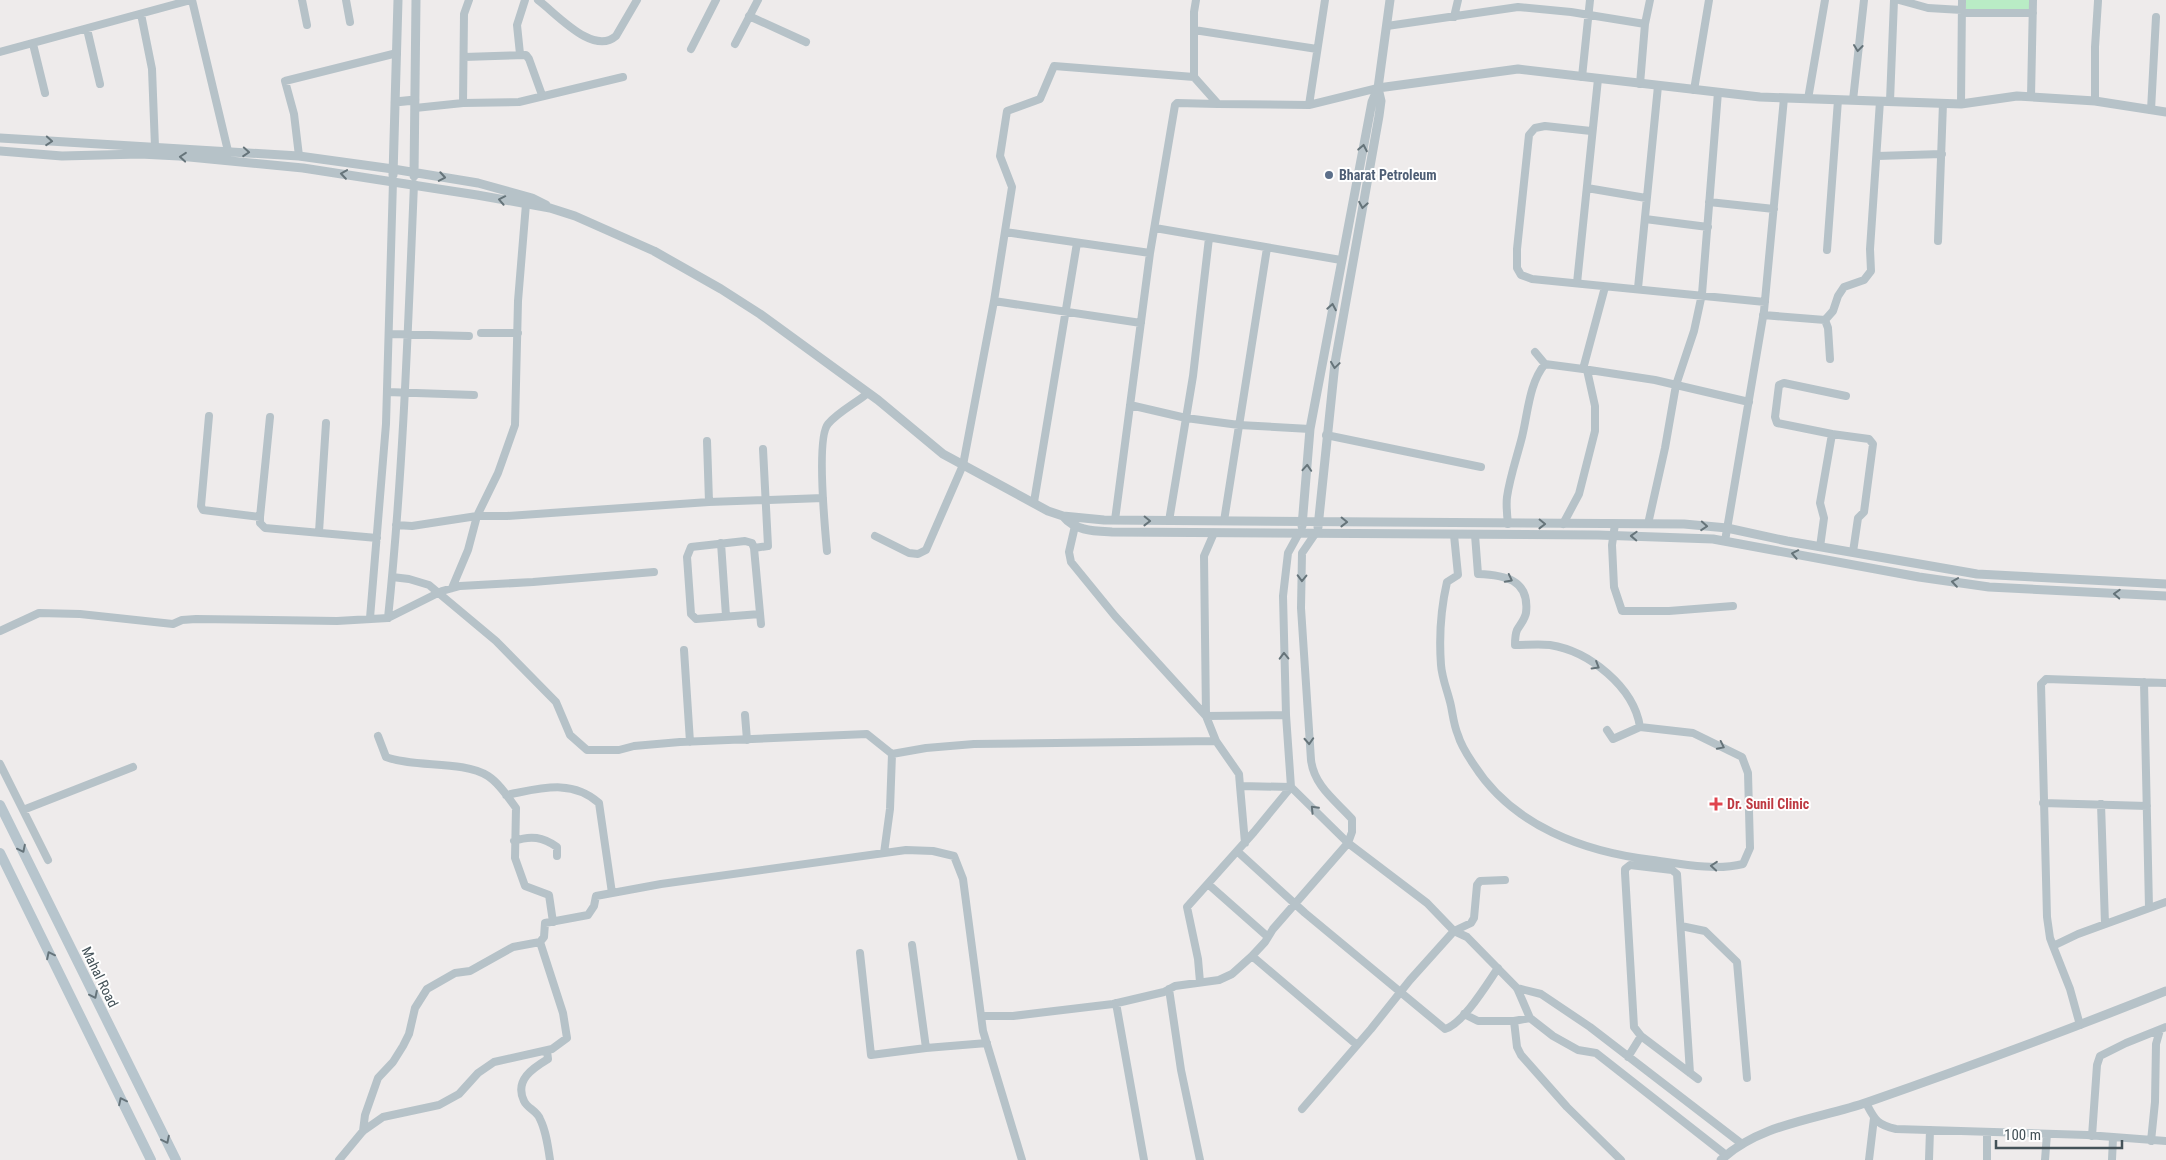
<svg xmlns="http://www.w3.org/2000/svg" width="2166" height="1160" font-family="'Roboto Condensed',sans-serif">
  <style>
    .green { fill: #b9ecc5 }
    .lines { fill: none; stroke-linecap: round; stroke-linejoin: round }
    .minor { stroke: #b6c2c8; stroke-width: 8 }
    .tertiary { stroke: #b6c2c8; stroke-width: 9 }
    .secondary { stroke: #b7c5cd; stroke-width: 10 }
    .oneway { stroke: #66747a }
    .oneway2 { stroke: #66747b }
    .service-dot { fill: #5c6f8a; stroke: #fff; stroke-width: 2 }
    .health-dot { fill: #e0444e; stroke: #fff; stroke-width: 2 }
    .labels { text-anchor: middle; dominant-baseline: central; stroke-width: 4; stroke-linejoin: round; paint-order: stroke }
    .service-label { font-size: 14px; font-weight: bold; fill: #4e5e75; stroke: #fff; text-anchor: start }
    .health-label { font-size: 14px; font-weight: bold; fill: #be3a42; stroke: #fff; text-anchor: start }
    .street-label { font-size: 14px; fill: #445258; stroke: #fff }
  </style>
  <rect width="100%" height="100%" fill="#eeebeb"/>
  <!-- green -->
  <path class="green" d="M1966 0H2031L2033 10H1966Z"/>
  <g class="lines">
    <!-- minor -->
    <path class="minor" d="M192 0 228 151
      M302 0 307 25
      M346 0 350 22
      M538 0C557 14 593 56 616 36L637 0
      M1196 0 1194 12V77L1218 104 1309 105 1378 88
      M1899 0 1928 8 1962 10
      M1962 13H2033
      M141 14 152 69 155 147
      M749 16 806 42
      M1454 17 1458 0
      M1645 24 1650 0
      M1387 26 1518 7 1571 12 1645 24 1640 84
      M87 29 100 84
      M1194 30 1317 49
      M33 44 45 93
      M735 44 758 0
      M691 49 716 0
      M0 52 191 0
      M520 54 517 25 525 0
      M464 57 526 55 529 59 542 95
      M1582 77 1590 0
      M1694 90 1709 0
      M2031 97 2033 0
      M1808 99 1825 0
      M1853 100 1864 0
      M1890 101 1894 0
      M2095 101V47L2098 1
      M463 103 464 14 469 0
      M1961 104 1962 0
      M1309 105 1325 0
      M415 108 463 103 519 102 623 77
      M2151 110 2156 17
      M1591 131 1545 126 1535 128 1529 135 1517 249V268L1521 275 1532 279 1765 302
      M299 156 294 114 285 81 397 53
      M1877 156 1942 154
      M1587 188 1646 198
      M1709 202 1774 209
      M1645 219 1708 227
      M1155 228 1341 260
      M1005 232 1150 253
      M1938 241 1943 103
      M1827 250 1838 100
      M1577 283 1598 79
      M1605 287 1583 369 1655 380 1749 402
      M1638 288 1658 86
      M994 301 1141 323
      M1763 315 1825 320 1833 311 1838 296 1844 287 1864 280 1871 271 1870 249 1880 101
      M1825 320 1828 328 1830 359
      M481 333H518
      M390 334 469 336
      M1535 352 1545 364 1583 369
      M387 392 474 395
      M1130 405 1186 418 1239 425 1310 429
      M209 416 201 506 203 510 260 517V523L265 528 377 538
      M1832 434 1869 439 1873 444 1864 512 1858 518 1853 552
      M1326 435 1481 467
      M707 441 709 502
      M1034 502 1077 243
      M260 517 270 417
      M1115 520 1150 253 1175 105 1177 103 1218 104
      M1169 521 1193 376 1209 238
      M1224 521 1267 248
      M1508 524C1507 515 1506 505 1507 497 1510 476 1517 457 1522 437 1528 413 1529 383 1545 364
      M1563 524 1579 494 1595 431V406L1587 370
      M1615 524 1612 545 1614 587 1622 611H1669L1733 606
      M1648 524 1665 448 1676 385 1694 331 1702 294 1718 92
      M396 525 412 526 477 516H507L709 502 823 498
      M1075 526 1069 552 1071 562 1115 616 1206 716 1216 741 1239 774 1240 786
      M319 532 326 423
      M1214 533 1204 556 1206 716 1286 715
      M1299 533 1288 553 1283 596 1286 715 1291 787 1348 843 1427 903 1454 931 1467 937 1517 988 1530 1018 1553 1036 1578 1050 1596 1053 1726 1155
      M1454 535 1458 575 1447 582C1441 608 1439 638 1441 665 1442 679 1448 692 1451 706 1453 716 1454 726 1458 735 1461 746 1468 756 1474 765 1513 826 1584 852 1653 860 1681 864 1715 871 1743 864L1750 848 1748 773 1742 757 1693 733 1640 727C1634 687 1589 651 1550 645 1539 644 1526 645 1515 645 1515 640 1515 635 1517 630 1520 625 1525 619 1526 613 1530 579 1504 575 1478 574L1475 535
      M875 536 909 553 918 554 926 550 963 465 994 301 1012 187 1000 156 1007 111 1040 99 1054 66 1194 77
      M1725 541 1764 311 1784 98
      M721 543 726 616
      M1820 547 1824 518 1820 503 1832 434 1777 423 1775 417 1779 385 1784 383 1846 396
      M754 548 752 543 745 541 691 547 687 557 691 614 696 619 760 614
      M827 551C825 529 816 438 828 424 838 412 856 403 868 393
      M392 577 409 579 429 585 496 641 556 702 570 735 587 750H619L634 746 680 742 867 734 892 754
      M452 588 468 550 477 516 498 473 515 425 518 301 526 204
      M370 618 386 424 393 181
      M388 618C403 474 408 329 414 184
      M761 624 754 548 768 546 763 449
      M0 631 39 613 80 614 173 624 182 620 196 619 337 621 388 618 442 591 460 586 533 582 654 572
      M684 650 690 742
      M2144 682 2149 908
      M745 715 747 740
      M1607 730 1613 739 1640 727
      M378 736 386 757C415 768 462 760 488 776 499 783 508 797 516 808L515 858 525 886 549 895 553 922
      M892 754 926 748 974 744 1216 741
      M0 764 48 860
      M506 795C539 789 571 778 599 803L612 893
      M2043 803 2147 806
      M2101 804 2105 924
      M23 810 133 767
      M514 841C531 835 543 837 557 847V856
      M1245 843 1240 786 1291 787
      M1237 851 1305 913 1445 1029C1463 1024 1487 984 1498 968
      M884 853 890 809 892 754
      M1208 884 1268 937
      M1681 926 1705 931 1737 962 1747 1078
      M540 942 544 937 545 923 588 915 594 906 596 896 661 884 906 850 933 851 954 856 963 879 983 1031 1022 1160
      M912 945 926 1048 987 1043
      M2053 946 2050 938 2047 917 2041 684 2046 679 2166 683
      M860 953 871 1055 926 1048
      M1252 956 1357 1045
      M1200 982 1198 959 1187 907 1254 832 1291 787
      M1517 988 1541 994 1590 1027 1742 1144
      M1169 989 1181 1070 1200 1160
      M1116 1003 1144 1160
      M1464 1014 1478 1021H1514
      M982 1016H1013L1113 1004 1164 992 1175 986 1219 980 1232 974 1252 956 1265 942 1273 929 1348 843 1352 832V819C1336 801 1314 786 1311 760L1301 608 1302 553 1315 534
      M1530 1018 1514 1021 1517 1047 1521 1055 1567 1107 1621 1160
      M2080 1025 2070 989 2053 946 2078 934 2166 902
      M547 1051 548 1059C533 1068 514 1080 524 1101 527 1108 537 1111 540 1119 546 1131 548 1146 550 1160
      M1628 1057 1641 1036
      M1690 1073 1677 874 1672 870 1630 865 1625 869V873L1634 1027 1641 1036 1698 1079
      M1866 1103C1875 1120 1877 1125 1896 1129L2087 1135 2166 1141
      M1302 1109 1371 1029 1410 980 1454 931 1471 923 1474 918 1477 885 1480 881 1505 880
      M2092 1136 2097 1065 2100 1056 2126 1043 2166 1027
      M2151 1141 2155 1102 2156 1044 2160 1030
      M339 1160 363 1131 383 1117 439 1105 459 1094 478 1073 494 1062 552 1049 567 1038 563 1013 540 942 513 947 470 971 455 973 427 989 415 1008 409 1034 403 1046 393 1062 378 1078 365 1115 363 1131
      M1869 1160 1874 1118
      M1929 1160 1930 1130
      M1987 1160V1133
      M2045 1160 2047 1134
      M2112 1160 2113 1138"/>
    <!-- tertiary -->
    <path class="tertiary" d="M1378 88 1518 69 1760 97 1961 104 2017 96 2095 101 2166 112
      M395 102 415 100
      M0 138 299 156 393 169 478 183 532 198 546 205
      M0 151 62 156 140 154 179 156 303 168 477 195 550 208 575 216 654 251 721 289 760 314 878 400 943 454 1048 511 1063 516 1104 520 1684 524 1727 528 1787 541 1977 574 2166 584
      M393 175 398 0
      M414 176 416 0
      M1063 516C1075 531 1094 531 1112 532L1598 535 1713 539 1919 577 1989 587 2166 596
      M1302 526 1310 429 1372 102 1378 88 1390 0
      M1318 527 1335 363 1379 116 1381 101 1378 88
      M1721 1160C1760 1123 1820 1119 1868 1102 1968 1067 2068 1030 2166 991"/>
    <!-- secondary -->
    <path class="secondary" d="M0 805 176 1160
      M0 853 151 1160"/>
  </g>
  <!-- one-way arrows -->
  <defs><path id="oneway-chevron" d="M-2-3.5L2.5 0L-2 3.5" fill="none" stroke-width="1.6" stroke-linecap="round" stroke-linejoin="round" transform="scale(1.25)"/></defs>
  <g class="oneway">
    <use href="#oneway-chevron" transform="translate(1858 48) rotate(97)"/>
    <use href="#oneway-chevron" transform="translate(49 141) rotate(4)"/>
    <use href="#oneway-chevron" transform="translate(1363 148) rotate(-79)"/>
    <use href="#oneway-chevron" transform="translate(246 152) rotate(4)"/>
    <use href="#oneway-chevron" transform="translate(183 157) rotate(-175)"/>
    <use href="#oneway-chevron" transform="translate(344 174) rotate(-172)"/>
    <use href="#oneway-chevron" transform="translate(442 177) rotate(10)"/>
    <use href="#oneway-chevron" transform="translate(502 200) rotate(-169)"/>
    <use href="#oneway-chevron" transform="translate(1363 205) rotate(100)"/>
    <use href="#oneway-chevron" transform="translate(1332 307) rotate(-80)"/>
    <use href="#oneway-chevron" transform="translate(1335 365) rotate(98)"/>
    <use href="#oneway-chevron" transform="translate(1307 468) rotate(-86)"/>
    <use href="#oneway-chevron" transform="translate(1147 521) rotate(1)"/>
    <use href="#oneway-chevron" transform="translate(1344 522) rotate(1)"/>
    <use href="#oneway-chevron" transform="translate(1542 524) rotate(1)"/>
    <use href="#oneway-chevron" transform="translate(1704 526) rotate(4)"/>
    <use href="#oneway-chevron" transform="translate(1634 536) rotate(-178)"/>
    <use href="#oneway-chevron" transform="translate(1795 554) rotate(-169)"/>
    <use href="#oneway-chevron" transform="translate(1302 578) rotate(91)"/>
    <use href="#oneway-chevron" transform="translate(1509 579) rotate(27)"/>
    <use href="#oneway-chevron" transform="translate(1955 582) rotate(-172)"/>
    <use href="#oneway-chevron" transform="translate(2117 594) rotate(-177)"/>
    <use href="#oneway-chevron" transform="translate(1284 656) rotate(-91)"/>
    <use href="#oneway-chevron" transform="translate(1596 666) rotate(31)"/>
    <use href="#oneway-chevron" transform="translate(1309 741) rotate(87)"/>
    <use href="#oneway-chevron" transform="translate(1721 746) rotate(26)"/>
    <use href="#oneway-chevron" transform="translate(1314 809) rotate(-134)"/>
    <use href="#oneway-chevron" transform="translate(1714 866) rotate(-175)"/>
  </g>
  <g class="oneway2">
    <use href="#oneway-chevron" transform="translate(22 849) rotate(64)"/>
    <use href="#oneway-chevron" transform="translate(50 955) rotate(-116)"/>
    <use href="#oneway-chevron" transform="translate(94 995) rotate(64)"/>
    <use href="#oneway-chevron" transform="translate(122 1101) rotate(-116)"/>
    <use href="#oneway-chevron" transform="translate(166 1140) rotate(64)"/>
  </g>
  <!-- markers -->
  <circle class="service-dot" cx="1329" cy="175" r="5"/>
  <path class="health-dot" d="M1713.5 796.5h5v5h5v5h-5v5h-5v-5h-5v-5h5z"/>
  <g class="labels">
    <!-- service labels -->
    <g class="service-label">
      <text x="1339" y="175">Bharat Petroleum</text>
    </g>
    <!-- health labels -->
    <g class="health-label">
      <text x="1727" y="804">Dr. Sunil Clinic</text>
    </g>
    <!-- street labels -->
    <g class="street-label">
      <text transform="translate(100 977) rotate(64)">Mahal Road</text>
    </g>
  </g>
  <!-- scale -->
  <path d="M1996 1140v8h126v-8" fill="none" stroke="#445258" stroke-width="2.5"/>
  <text x="2004" y="1140" font-size="15" fill="#445258" stroke="#ffffff" stroke-width="4" paint-order="stroke">100 m</text>
</svg>
